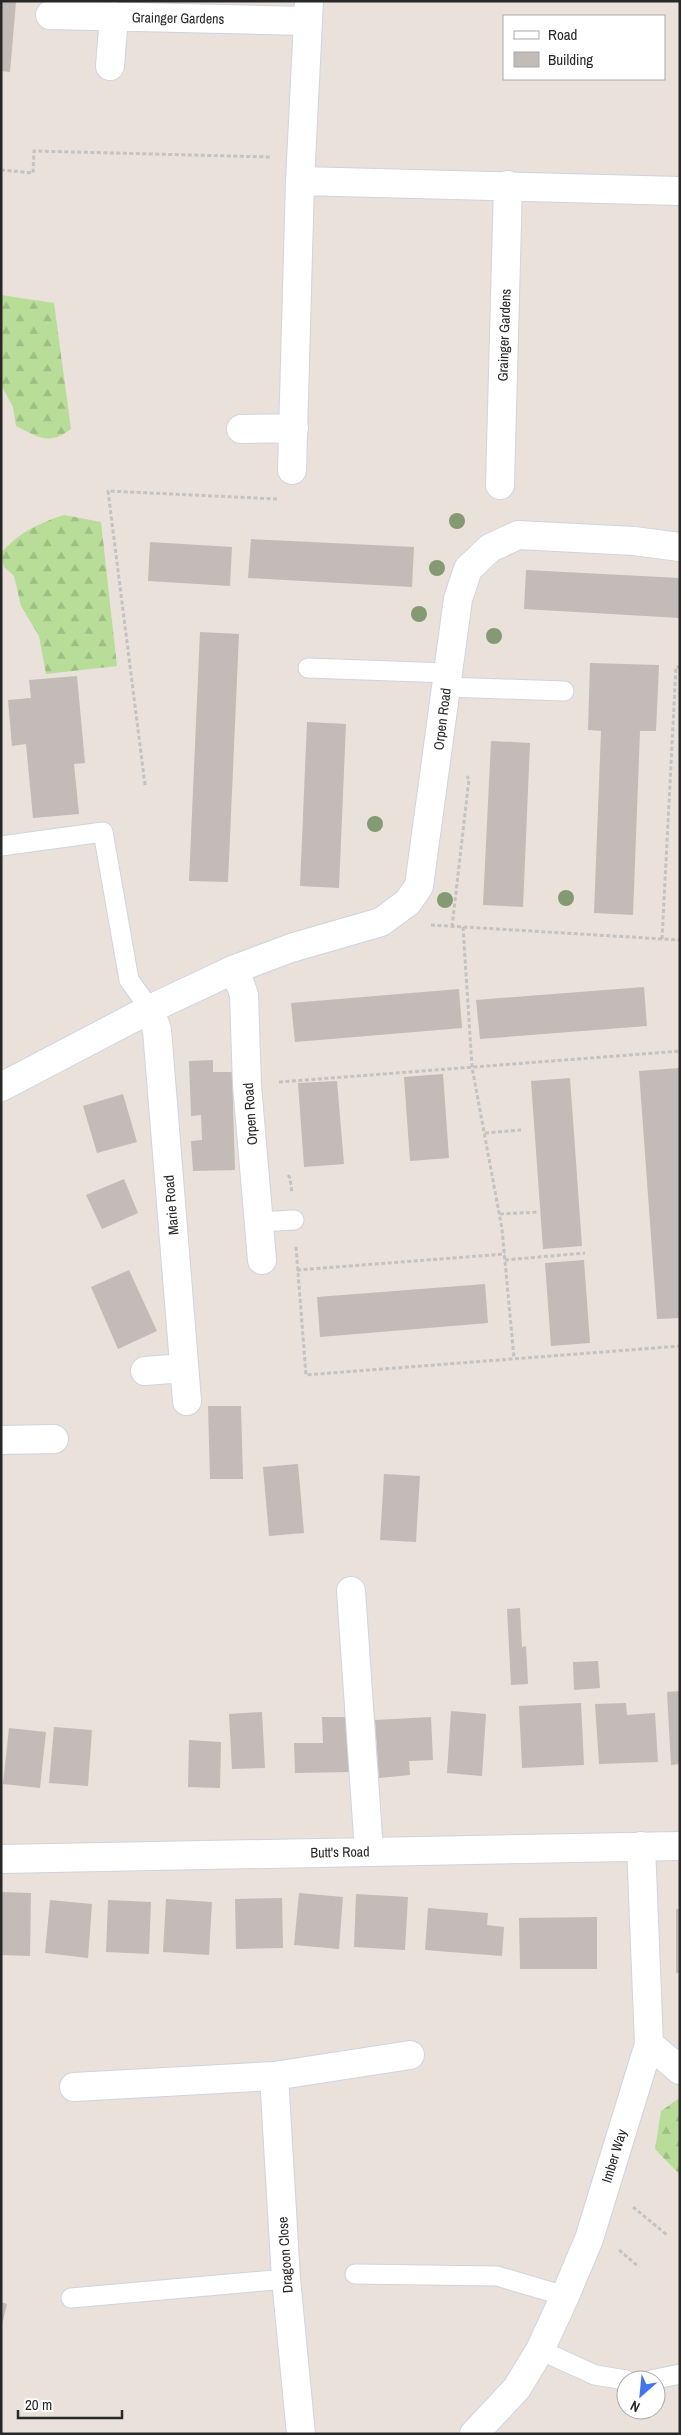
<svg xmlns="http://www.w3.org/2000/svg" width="681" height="2435" font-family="'Archivo Narrow',sans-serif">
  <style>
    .forest { fill: url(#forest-firs) }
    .building { fill: #c2bbb7 }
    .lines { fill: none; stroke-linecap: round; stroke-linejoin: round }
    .service-casing { stroke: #cfd4e0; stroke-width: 21 }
    .minor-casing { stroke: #cfd4e0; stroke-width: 30 }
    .path { stroke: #c3c3c3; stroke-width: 3; stroke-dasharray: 4 2.5; stroke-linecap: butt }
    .service { stroke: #fff; stroke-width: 19 }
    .minor { stroke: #fff; stroke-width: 28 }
    .tree { fill: #849a72 }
    .labels { text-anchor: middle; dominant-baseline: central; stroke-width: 4; stroke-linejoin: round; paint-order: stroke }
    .street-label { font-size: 14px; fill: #282828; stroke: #fff }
  </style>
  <defs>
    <pattern id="forest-firs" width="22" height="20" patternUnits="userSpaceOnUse" patternTransform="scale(1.25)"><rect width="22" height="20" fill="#b8dd99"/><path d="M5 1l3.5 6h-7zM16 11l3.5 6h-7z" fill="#9ebe84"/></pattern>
  </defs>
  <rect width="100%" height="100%" fill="#e9e1da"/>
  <!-- forest -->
  <path class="forest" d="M1 295 54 303 71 429C49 446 38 437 16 426L13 407 1 385Z
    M64 515 101 522 117 666 46 674 39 636 21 606 14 576 4 567 1 553C18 533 39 523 64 515Z
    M678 2099 680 2100V2175L655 2149 661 2111Z"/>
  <!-- building -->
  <path class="building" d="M1 1 16 2 10 72 1 71Z
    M251 539 414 547 412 587 248 578Z
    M150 542 232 547 230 586 148 581Z
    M526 570 680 578V618L524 609Z
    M200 632 239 634 228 882 189 881Z
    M590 663 659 665 656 731H640L633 915 594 913 601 731 588 730Z
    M77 676 85 763 74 764 79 814 33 818 26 744 12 746 8 700 31 698 29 680Z
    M307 722 346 724 339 888 300 886Z
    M491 741 530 743 523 907 483 905Z
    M644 987 647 1026 480 1039 476 1000Z
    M459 989 462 1028 295 1042 291 1003Z
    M213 1060V1072H232L235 1170 193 1171 191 1141 202 1140 201 1115 191 1116 189 1061Z
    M679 1068 680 1318 657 1319 639 1071Z
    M443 1074 449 1158 410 1161 404 1077Z
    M570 1078 582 1246 543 1249 531 1081Z
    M337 1081 344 1164 304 1167 298 1083Z
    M123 1094 137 1142 97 1153 83 1106Z
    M124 1179 138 1213 102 1229 86 1195Z
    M584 1260 590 1343 551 1346 545 1263Z
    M129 1270 157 1331 118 1349 91 1287Z
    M485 1284 488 1323 320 1337 317 1297Z
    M208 1406H241L243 1479H210Z
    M298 1464 304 1533 269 1536 263 1467Z
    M384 1474 420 1476 416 1542 380 1540Z
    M520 1608 522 1647 526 1646 528 1684 511 1685 507 1609Z
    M598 1661 600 1688 574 1690 573 1662Z
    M680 1691V1764L671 1765 667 1692Z
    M581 1703 584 1765 522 1768 519 1706Z
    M626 1703 627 1715 655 1713 658 1762 599 1764 595 1704Z
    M451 1711 486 1714 482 1776 447 1773Z
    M262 1712 265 1768 232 1769 229 1714Z
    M322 1717H350L351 1772 295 1773 294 1743H323Z
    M431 1717 433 1760 409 1761 410 1775 379 1778 375 1720Z
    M54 1727 92 1730 88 1786 49 1783Z
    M9 1728 46 1732 40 1788 3 1784Z
    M189 1740 221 1742 220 1788 188 1787Z
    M1 1892 31 1893 30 1956 1 1955Z
    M299 1893 343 1897 339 1949 294 1945Z
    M356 1894 408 1897 405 1950 354 1947Z
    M282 1898 283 1948 236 1949 235 1899Z
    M166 1899 212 1902 209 1955 163 1952Z
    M50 1900 92 1904 88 1958 45 1953Z
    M108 1900 151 1902 149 1954 106 1952Z
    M428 1908 488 1913 487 1925 504 1927 502 1956 425 1950Z
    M676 1909H680V1973H676Z
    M597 1917V1969H520L519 1918Z
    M1 2302 7 2304 2 2325H1Z"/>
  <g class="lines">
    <defs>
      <path id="service" d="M308 668 448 673
        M446 687 564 691
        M1 846 103 832 129 980 150 1009
        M259 1222 294 1220
        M355 2274 497 2276 565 2296
        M71 2298 286 2279
        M540 2350 595 2375 626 2380
        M651 2380 680 2374"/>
      <path id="minor" d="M50 15 306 21
        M110 66 114 16
        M300 181 680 191
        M241 429 294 428
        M292 470 300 181 309 1
        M500 485 508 185
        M235 969 244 995 247 1085 262 1260
        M150 1009 157 1030 187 1401
        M1 1087 150 1009 235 969 291 948 381 922 408 902 419 886 458 599 468 569 490 548 518 535 634 541 680 547
        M145 1371 184 1368
        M1 1440 54 1439
        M351 1591 369 1851
        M1 1859 680 1846
        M649 2044 680 2070
        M274 2076 286 2279 301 2434
        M74 2087 274 2076 410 2055
        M474 2434 517 2388 540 2350 565 2296 589 2239 649 2044 641 1846"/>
    </defs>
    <!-- service casing -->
    <use href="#service" class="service-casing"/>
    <!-- minor casing -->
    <use href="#minor" class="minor-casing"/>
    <!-- path -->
    <path class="path" d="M1 170 33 173 34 151 270 157
      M145 785 108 491 277 499
      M431 925 680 940
      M452 927 469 779 467 776
      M463 927 472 1067 502 1229 514 1358
      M662 939 676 667H680
      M279 1082 680 1051
      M485 1133 521 1130
      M288 1175 290 1178 292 1193
      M500 1214 539 1212
      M296 1247 306 1375 680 1346
      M505 1260 585 1253
      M297 1270 505 1254
      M633 2207 667 2235
      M619 2250 639 2267"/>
    <!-- service -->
    <use href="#service" class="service"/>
    <!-- minor -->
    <use href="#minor" class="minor"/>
  </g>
  <!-- trees -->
  <g class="tree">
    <circle cx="457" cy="521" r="8"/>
    <circle cx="437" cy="568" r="8"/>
    <circle cx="419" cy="614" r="8"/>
    <circle cx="494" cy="636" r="8"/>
    <circle cx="375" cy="824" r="8"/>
    <circle cx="566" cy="898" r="8"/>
    <circle cx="445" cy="900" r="8"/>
  </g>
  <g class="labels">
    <!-- street labels -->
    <g class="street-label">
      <text transform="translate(178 18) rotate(1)">Grainger Gardens</text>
      <text transform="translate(504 335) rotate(-88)">Grainger Gardens</text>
      <text transform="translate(442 719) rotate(-83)">Orpen Road</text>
      <text transform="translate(250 1114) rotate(-94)">Orpen Road</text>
      <text transform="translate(171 1205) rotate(-95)">Marie Road</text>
      <text transform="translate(340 1852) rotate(-1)">Butt's Road</text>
      <text transform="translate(614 2156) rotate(-73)">Imber Way</text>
      <text transform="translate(285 2255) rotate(-94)">Dragoon Close</text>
    </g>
  </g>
  <!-- border -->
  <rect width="681" height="2435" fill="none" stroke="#282828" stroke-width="5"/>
  <!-- legend -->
  <rect x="503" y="15" width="162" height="65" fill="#ffffff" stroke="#a9a9a9"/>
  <rect x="514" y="31" width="25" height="8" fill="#ffffff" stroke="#a9a9a9"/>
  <text x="548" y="40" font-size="15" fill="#282828">Road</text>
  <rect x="514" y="52" width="25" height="15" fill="#c2bbb7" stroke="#a9a9a9"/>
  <text x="548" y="65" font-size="15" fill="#282828">Building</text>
  <!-- north arrow -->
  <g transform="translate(641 2395) rotate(207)"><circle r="24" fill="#ffffff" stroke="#a9a9a9"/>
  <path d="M0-4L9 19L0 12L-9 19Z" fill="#4275ee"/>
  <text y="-8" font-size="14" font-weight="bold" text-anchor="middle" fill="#282828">N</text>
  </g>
  <!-- scale -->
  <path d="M18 2410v8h104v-8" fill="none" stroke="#282828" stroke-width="2.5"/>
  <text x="25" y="2410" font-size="15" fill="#282828" stroke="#ffffff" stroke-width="4" paint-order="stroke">20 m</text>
</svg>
